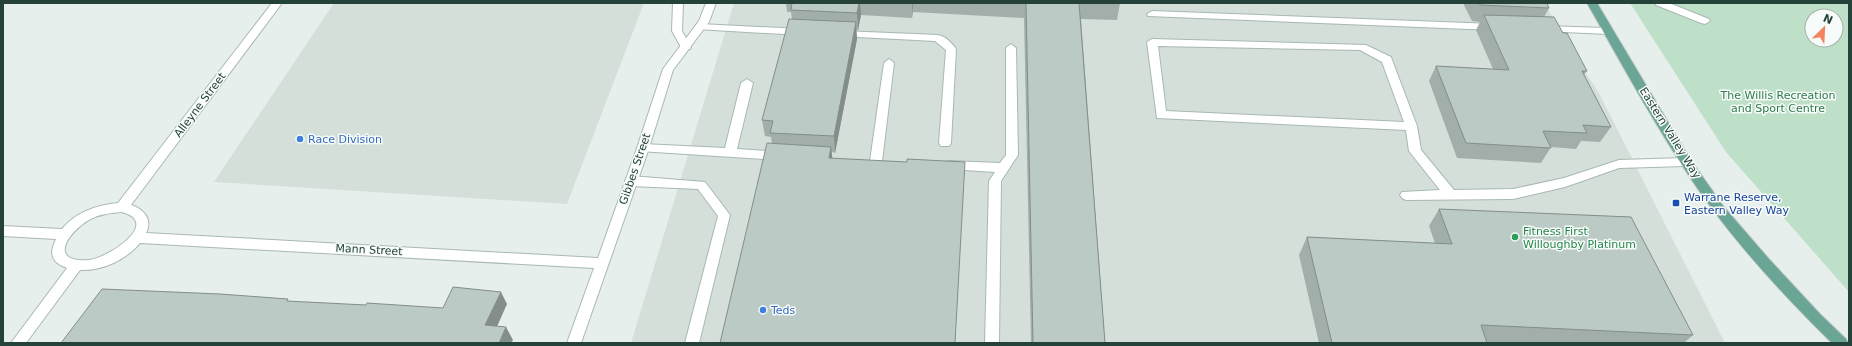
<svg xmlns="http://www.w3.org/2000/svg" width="1852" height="346" font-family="'DejaVu Sans',sans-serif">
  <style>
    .built { fill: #d4dfda }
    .green { fill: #bfe0c8; fill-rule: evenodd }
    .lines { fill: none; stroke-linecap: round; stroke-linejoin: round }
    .service-casing { stroke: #a8b8b2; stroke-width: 2 }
    .minor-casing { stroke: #a8b8b2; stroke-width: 2 }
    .primary-casing { stroke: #c2cac8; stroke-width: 2 }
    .service { fill: #fff; fill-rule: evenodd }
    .minor { fill: #fff; fill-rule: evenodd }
    .primary { fill: #6aa596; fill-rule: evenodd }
    .wall { fill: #a1aea9 }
    .shaded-wall { fill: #838d89 }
    .building { fill: #bbcac4; stroke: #838d89 }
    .shop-dot { fill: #3f7fe0; stroke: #f7fbf9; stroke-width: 1.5 }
    .transit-dot { fill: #1a4fb4; stroke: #f7fbf9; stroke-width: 1.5 }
    .leisure-dot { fill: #2e9e5b; stroke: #f7fbf9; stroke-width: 1.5 }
    .labels { text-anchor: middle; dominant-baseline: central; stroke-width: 3; stroke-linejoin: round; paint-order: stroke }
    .park-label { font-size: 11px; fill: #2d7a4b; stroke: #f7fbf9 }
    .street-label { font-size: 11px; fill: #24423a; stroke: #f7fbf9 }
    .shop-label { font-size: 11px; fill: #366cbe; stroke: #f7fbf9; text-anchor: start }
    .transit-label { font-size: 11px; fill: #164399; stroke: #f7fbf9; text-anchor: start }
    .leisure-label { font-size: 11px; fill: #27864d; stroke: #f7fbf9; text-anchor: start }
  </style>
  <rect width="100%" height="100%" fill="#e6efeb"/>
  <!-- built -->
  <path class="built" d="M334 3H644L567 204 214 182Z
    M734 3H1545L1566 43 1599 93 1725 343H631Z"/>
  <!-- green -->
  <path class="green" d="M1630 3H1849V292L1726 152ZM1812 16H1836V40H1812Z"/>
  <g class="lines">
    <defs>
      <path id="service" d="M673 3H683L682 31 691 47 690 49H682L672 31Z
        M1655 3H1669L1709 19 1710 21 1705 24 1701 23 1656 5Z
        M1152 11 1494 24 1499 27 1494 30 1148 16 1147 14Z
        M700 24 801 29 806 32 801 35 696 29 695 27 696 25Z
        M1545 26 1608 28 1613 31 1608 34 1541 31 1540 29 1541 27Z
        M842 31 938 35C945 36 952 43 956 49L951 143 949 146H941L939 143 946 50 935 41 838 36 837 34 838 32Z
        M1152 39 1366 45 1391 57 1392 60 1417 126 1421 150 1454 190 1513 189 1564 178 1619 160 1686 158 1690 159 1692 162 1690 165 1686 166 1619 168 1565 187 1513 199 1406 200 1402 198 1400 195 1402 192 1440 190 1409 151 1406 130 1157 118 1147 42ZM1158 46 1360 50 1382 62 1404 122 1166 111Z
        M1011 44 1016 48 1018 155 1001 181 999 343H985L989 181 995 172 949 169 945 168 943 165 945 162 949 161 1000 163 1006 155V48Z
        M889 59 894 63 882 161 880 164H872L870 161 884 63Z
        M747 79 753 83 737 149 781 152 785 153 787 156 785 159 781 160 639 151 637 148 639 145 643 144 725 148 741 83Z
        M631 176 705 182 730 215 699 343H685L718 216 698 189 631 186 627 184 625 181 627 178Z"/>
      <path id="minor" d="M272 3H282L131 205C144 209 153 220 146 233L598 258 637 148 663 69 699 21 706 3H716L709 22 673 70 649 148 581 343H567L594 268 140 243C126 260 102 271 80 270L26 343H11L67 268C51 262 49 254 56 239L3 236V226L62 229C76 212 97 205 118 203ZM122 212C162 223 108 258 89 260 47 263 68 232 89 220 99 214 111 213 122 212Z"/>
      <path id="primary" d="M1587 3H1597L1690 159 1724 207 1769 259 1820 314 1846 339 1848 343H1832C1777 289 1723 230 1682 165 1648 113 1618 57 1587 3Z"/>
    </defs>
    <!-- service casing -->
    <use href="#service" class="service-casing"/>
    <!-- minor casing -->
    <use href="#minor" class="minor-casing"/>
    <!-- primary casing -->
    <use href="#primary" class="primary-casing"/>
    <!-- service -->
    <use href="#service" class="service"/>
    <!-- minor -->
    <use href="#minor" class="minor"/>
    <!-- primary -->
    <use href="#primary" class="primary"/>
  </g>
  <!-- wall -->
  <path class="wall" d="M786 3H1120L1117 20 1081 19 1105 343H1031L1024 18 913 12 912 18 861 15 858 30H856L857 39 835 153 832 152V158L956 343 772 144 771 137 765 136 762 120 792 19 791 12H787Z
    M1463 3H1547L1549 8 1544 17 1563 33 1587 71 1584 75 1611 127 1600 142 1581 141 1576 149 1551 147 1541 163 1457 158 1429 81 1436 66 1493 69 1476 30 1480 22 1472 21Z
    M1439 209 1693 335 1684 343H1499L1487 342V343H1319L1299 255 1307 237 1435 243 1429 226Z"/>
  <!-- shaded-wall -->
  <path class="shaded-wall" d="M859 3H860L861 15 858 30 857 13Z
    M912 3H913L912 18Z
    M856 22 857 39 835 153 834 136Z
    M831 147 833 164 829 158Z
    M501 292 507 304 492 338 485 325Z
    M506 327 513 340 511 343H499Z"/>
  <!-- building -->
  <path class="building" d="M792 3H859L857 13 791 10Z
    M1026 3H1079L1105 343H1033Z
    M1479 3H1547L1549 8 1480 5Z
    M1484 15 1554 17 1563 33H1567L1587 71H1582L1611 127 1583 125 1587 133 1543 131 1551 148 1466 143 1436 66 1509 70Z
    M789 19 856 22 834 136 770 133 773 121 762 120Z
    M767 143 831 147 829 158 907 162V159L965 162 955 343H720Z
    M1439 209 1631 217 1693 335 1481 325 1487 343H1332L1307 237 1452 244Z
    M453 287 501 292 485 325 506 327 499 343H61L102 289 220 294 288 299 287 301 366 305 367 303 443 308Z"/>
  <!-- markers -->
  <g class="shop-dot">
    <circle cx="300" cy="139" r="4"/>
    <circle cx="763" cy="310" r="4"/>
  </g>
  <rect class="transit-dot" x="1672" y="199" width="8" height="8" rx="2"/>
  <circle class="leisure-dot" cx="1515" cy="237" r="4"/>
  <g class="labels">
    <!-- park labels -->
    <g class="park-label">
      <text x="1778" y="95">The Willis Recreation<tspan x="1778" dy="13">and Sport Centre</tspan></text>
    </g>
    <!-- street labels -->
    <g class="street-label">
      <text transform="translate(200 105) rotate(-53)">Alleyne Street</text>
      <text transform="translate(1670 133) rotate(58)">Eastern Valley Way</text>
      <text transform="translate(635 169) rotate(-71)">Gibbes Street</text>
      <text transform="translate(369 250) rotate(3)">Mann Street</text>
    </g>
    <!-- shop labels -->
    <g class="shop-label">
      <text x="308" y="139">Race Division</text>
      <text x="771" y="310">Teds</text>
    </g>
    <!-- transit labels -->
    <g class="transit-label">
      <text x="1684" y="197">Warrane Reserve,<tspan x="1684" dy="13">Eastern Valley Way</tspan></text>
    </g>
    <!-- leisure labels -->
    <g class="leisure-label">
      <text x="1523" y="231">Fitness First<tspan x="1523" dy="13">Willoughby Platinum</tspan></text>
    </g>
  </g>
  <!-- border -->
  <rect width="1852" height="346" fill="none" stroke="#24423a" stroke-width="8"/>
  <!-- north arrow -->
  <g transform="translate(1824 28) rotate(24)"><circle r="19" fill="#f7fbf9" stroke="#a3b1ad"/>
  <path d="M0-3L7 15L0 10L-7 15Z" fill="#f4845f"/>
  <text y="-6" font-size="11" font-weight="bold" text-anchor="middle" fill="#24423a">N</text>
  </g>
</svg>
